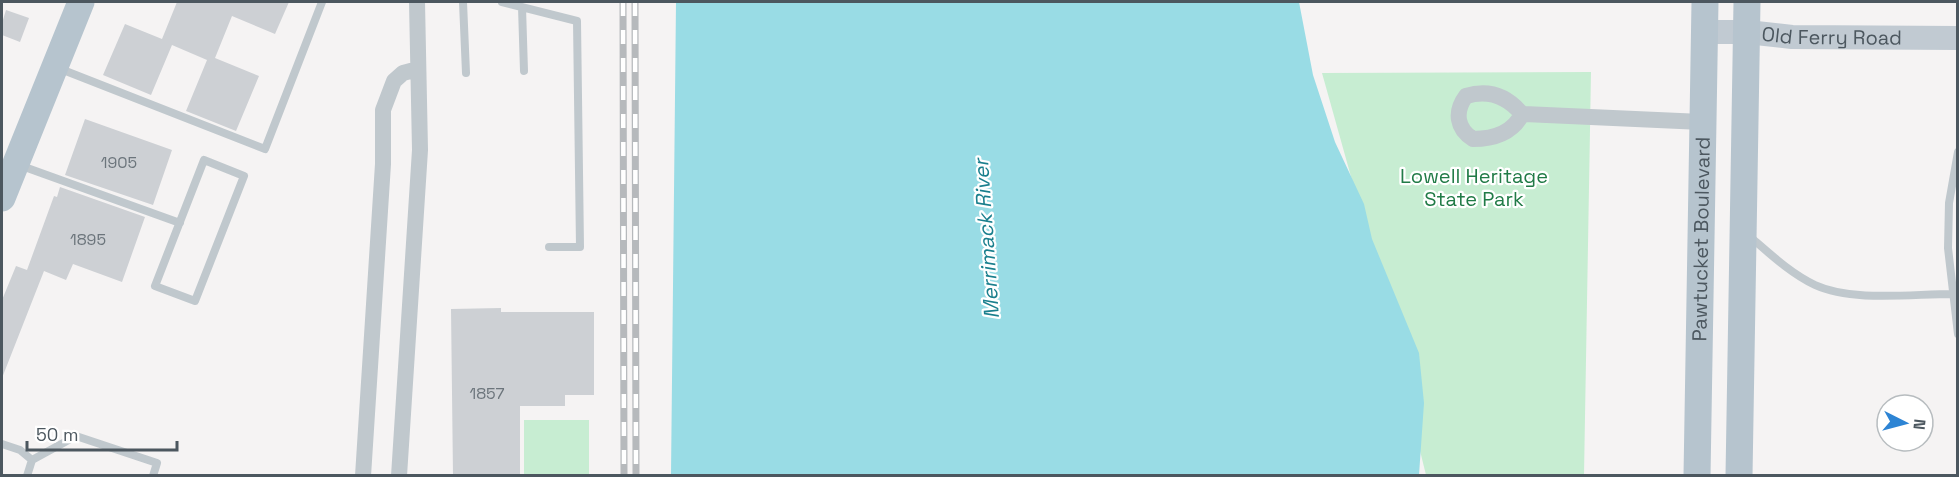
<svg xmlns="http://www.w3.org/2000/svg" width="1959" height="477" font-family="'Space Grotesk',sans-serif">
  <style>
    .green { fill: #c7edd2 }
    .water { fill: #99dce5 }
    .building { fill: #cdd0d4 }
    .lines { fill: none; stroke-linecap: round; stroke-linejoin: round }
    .lane { stroke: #c0c8cd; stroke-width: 8 }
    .street { stroke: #c0c8cd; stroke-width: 16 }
    .secondary { stroke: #c1cad2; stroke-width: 24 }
    .primary { stroke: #b6c4ce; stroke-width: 27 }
    .rail-casing { stroke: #b6b9bc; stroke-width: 7 }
    .rail { stroke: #fff; stroke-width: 4.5; stroke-dasharray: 14; stroke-linecap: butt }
    .labels { text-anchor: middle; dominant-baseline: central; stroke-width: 4.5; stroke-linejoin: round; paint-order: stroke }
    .number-label { font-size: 16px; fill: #6c757c }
    .street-label { font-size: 20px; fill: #4c575f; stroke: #fff }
    .park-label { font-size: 20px; fill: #217b47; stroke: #fff }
    .water-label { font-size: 21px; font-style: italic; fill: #1a7f8d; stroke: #fff }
  </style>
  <rect width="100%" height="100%" fill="#f5f3f3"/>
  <!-- green -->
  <path class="green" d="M1591 72 1584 475H1426L1362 216 1322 73Z
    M524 420H589V475H524Z"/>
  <!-- water -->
  <path class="water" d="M676 2H1299L1313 75 1335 142 1364 204 1372 239 1419 353 1424 403 1419 475H671Z"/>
  <!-- building -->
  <path class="building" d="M177 2H289L275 34 232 16 215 58 259 76 236 131 186 111 207 60 172 45 151 95 103 75 125 24 162 39Z
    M6 10 29 18 20 42 2 35V23Z
    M85 119 172 150 153 205 65 175Z
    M60 187 145 217 122 282 73 264 66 280 44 271 2 378V300L16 266 27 270 54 196 57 197Z
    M501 308V312H594V395H565V406H520V476H453L451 309Z"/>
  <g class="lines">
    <!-- lane -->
    <path class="lane" d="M463 2 466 73
      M502 2 577 21 580 247H549
      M522 7 524 71
      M58 68 265 149 322 2
      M1958 152 1949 203 1948 248 1958 334
      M204 160 244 176 195 301 155 286Z
      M19 165 180 223
      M1748 235C1769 253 1790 273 1815 285 1852 302 1911 294 1952 294
      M2 444 20 450 32 460 27 476
      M32 460 76 436 157 463 153 476"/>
    <!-- street -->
    <path class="street" d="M1522 114C1507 96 1489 89 1466 96 1454 112 1457 129 1473 139 1493 139 1513 133 1522 114L1702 122
      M363 476 383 164V110L394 81 403 73 418 69
      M399 476 420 150 417 2"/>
    <!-- secondary -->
    <path class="secondary" id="s1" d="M1704 32H1747L1792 37 1958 38"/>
    <!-- primary -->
    <g class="primary">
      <path d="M2 198 81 2"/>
      <path id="s2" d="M1697 476 1705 2"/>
      <path d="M1739 476 1747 2"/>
    </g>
    <defs>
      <path id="rail" d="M623 2 624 476
        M635 2 636 476"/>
    </defs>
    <!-- rail casing -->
    <use href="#rail" class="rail-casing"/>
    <!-- rail -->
    <use href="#rail" class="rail"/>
  </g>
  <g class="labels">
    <!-- number labels -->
    <g class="number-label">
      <text x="119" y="162">1905</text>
      <text x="88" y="239">1895</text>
      <text x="487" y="393">1857</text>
    </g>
    <!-- street labels -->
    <g class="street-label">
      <text stroke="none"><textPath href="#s1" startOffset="128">Old Ferry Road</textPath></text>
      <text stroke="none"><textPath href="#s2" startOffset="237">Pawtucket Boulevard</textPath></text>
    </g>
    <!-- park labels -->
    <g class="park-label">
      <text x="1474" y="176">Lowell Heritage<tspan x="1474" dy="23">State Park</tspan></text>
    </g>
    <!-- water labels -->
    <g class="water-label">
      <text transform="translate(986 239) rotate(-94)">Merrimack River</text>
    </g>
  </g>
  <!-- border -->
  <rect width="1959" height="477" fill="none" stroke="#4c575f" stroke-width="6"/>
  <!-- north arrow -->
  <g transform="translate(1905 423) rotate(96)"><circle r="28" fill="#ffffff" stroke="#b7bcbf" stroke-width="1.5"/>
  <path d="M0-4.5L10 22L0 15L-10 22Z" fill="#2d84d4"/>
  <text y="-9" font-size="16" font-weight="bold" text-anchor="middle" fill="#4c575f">N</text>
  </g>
  <!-- scale -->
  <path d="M27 441v9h150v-9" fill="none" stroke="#4c575f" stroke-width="3"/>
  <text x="36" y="441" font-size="18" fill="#4c575f" stroke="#ffffff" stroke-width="4.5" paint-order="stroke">50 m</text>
</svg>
